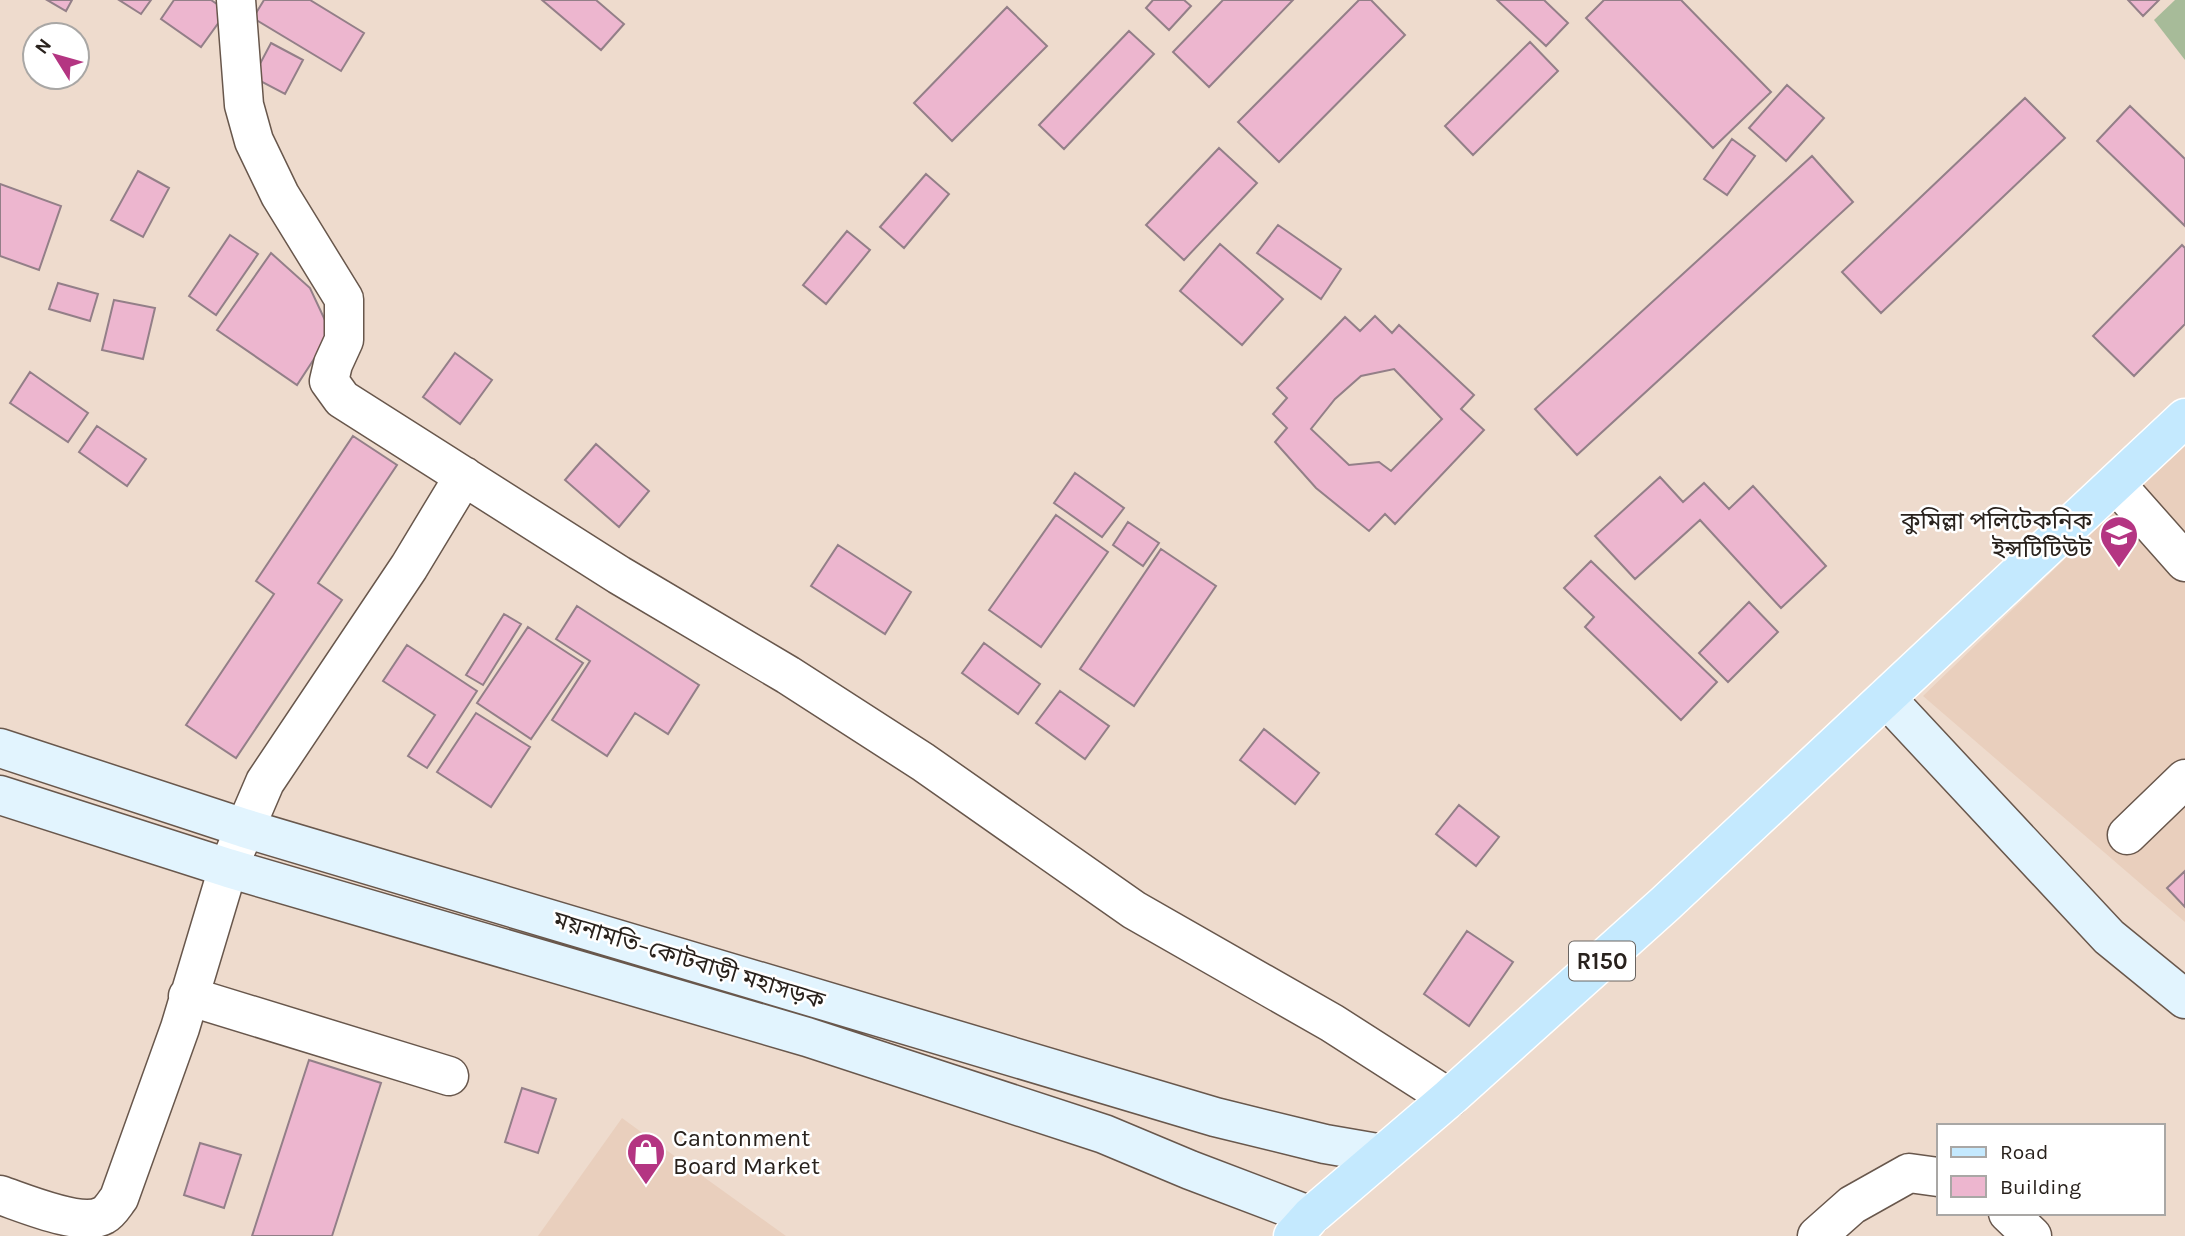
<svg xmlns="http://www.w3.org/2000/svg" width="2185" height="1236" font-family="Karla,'Noto Sans Bengali',sans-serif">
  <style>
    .built { fill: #e9cfbd }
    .green { fill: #a7bb99 }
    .building { fill: #edb6cf; stroke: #937f88; stroke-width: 2; fill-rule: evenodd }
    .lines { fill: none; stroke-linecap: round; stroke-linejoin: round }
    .street-casing { stroke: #68574c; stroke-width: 41 }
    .secondary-casing { stroke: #68574c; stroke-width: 41 }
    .primary-casing { stroke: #fff; stroke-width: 41 }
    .street { stroke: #fff; stroke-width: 38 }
    .secondary { stroke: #e2f4fe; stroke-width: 38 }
    .primary { stroke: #c4e9fe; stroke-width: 38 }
    .labels { text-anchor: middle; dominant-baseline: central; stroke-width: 5; stroke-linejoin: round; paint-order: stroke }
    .shield { fill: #fff; stroke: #696461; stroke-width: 2 }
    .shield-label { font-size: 23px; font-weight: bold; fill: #29221d }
    .poi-label { font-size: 24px; fill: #29221d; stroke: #fff; text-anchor: end }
    .street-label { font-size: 24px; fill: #29221d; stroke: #fff }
  </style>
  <rect width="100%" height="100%" fill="#eedbcd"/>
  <!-- built -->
  <path class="built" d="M2185 443V922L1923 696Z
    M622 1118 648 1137 786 1236H538Z"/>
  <!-- green -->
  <path class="green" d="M2175 0H2185V60L2154 20Z"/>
  <!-- building -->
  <path class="building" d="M47 0H72L66 11Z
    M119 0H151L141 14Z
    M174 0H211L227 11 201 47 161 19Z
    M264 0H310L364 33 341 71 253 18Z
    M542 0H596L624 24 601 50Z
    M1153 0H1184L1191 6 1169 30 1146 8Z
    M1223 0H1293L1209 87 1173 52Z
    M1359 0H1371L1405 35 1279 162 1238 122Z
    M1497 0H1544L1568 23 1546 46Z
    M1604 0H1681L1771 92 1713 148 1586 18Z
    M2128 0H2159L2143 16Z
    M1007 7 1047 46 952 141 914 103Z
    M1129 31 1154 54 1064 149 1039 125Z
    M1530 42 1558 71 1473 155 1445 126Z
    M271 43 303 60 285 94 253 77Z
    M1787 85 1824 118 1786 161 1749 128Z
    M2025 98 2065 138 1881 313 1842 272Z
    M2130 106 2185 159V226L2097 141Z
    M1732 139 1755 156 1727 195 1704 179Z
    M1219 148 1257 183 1184 260 1146 225Z
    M1812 156 1853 202 1577 455 1535 409Z
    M138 171 169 188 143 237 111 220Z
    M926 174 949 194 904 248 880 227Z
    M0 184 61 206 39 270 0 256Z
    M1278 225 1341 269 1321 299 1257 253Z
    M847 231 870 250 826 304 803 285Z
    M230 235 258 254 216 315 189 296Z
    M1220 244 1283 299 1242 345 1180 291Z
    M2182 245 2185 248V324L2134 376 2093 336Z
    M271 253 310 288 331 333 297 385 217 330Z
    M58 283 98 294 90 321 49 309Z
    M114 300 155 308 143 359 102 350Z
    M1375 316 1392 333 1399 325 1474 395 1461 409 1484 430 1395 524 1385 514 1369 531 1316 488 1275 442 1287 428 1273 414 1287 398 1277 388 1345 317 1360 331ZM1394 369 1442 419 1391 471 1379 462 1349 465 1311 429 1335 399 1361 376Z
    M455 353 492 380 460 424 423 397Z
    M30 372 88 413 68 442 10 403Z
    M97 426 146 459 127 486 79 452Z
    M353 436 397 465 318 583 342 600 236 758 186 725 274 594 256 581Z
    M596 444 649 491 619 527 565 480Z
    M1075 473 1124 508 1102 537 1054 503Z
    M1660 477 1683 502 1704 483 1729 509 1753 486 1826 566 1781 608 1700 520 1635 579 1595 536Z
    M1056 515 1108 552 1041 647 989 610Z
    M1128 522 1159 543 1143 566 1113 545Z
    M838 545 911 592 885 634 811 586Z
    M1161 549 1216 586 1134 706 1080 669Z
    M1591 561 1717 682 1681 720 1585 627 1594 617 1564 588Z
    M1749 602 1778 632 1728 682 1699 653Z
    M577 606 699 685 668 734 635 713 607 756 552 720 590 661 556 639Z
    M504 614 521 624 483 685 466 675Z
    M528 627 583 663 531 739 477 703Z
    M984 643 1040 684 1018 714 962 673Z
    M407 645 477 691 427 768 408 756 435 715 383 681Z
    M1060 691 1109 726 1085 759 1036 723Z
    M476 713 530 747 491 807 437 772Z
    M1264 729 1319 773 1295 804 1240 760Z
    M1459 805 1499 837 1476 866 1436 834Z
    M2185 871V907L2167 888Z
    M1467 931 1513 962 1469 1026 1424 994Z
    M309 1060 381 1083 332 1236H252Z
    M522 1088 556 1099 538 1153 505 1142Z
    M200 1143 241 1155 224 1208 184 1195Z"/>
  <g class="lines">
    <defs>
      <path id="street" d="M236 0 244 105 254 141 280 195 344 299V340L333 364 329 381 342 399 619 575 788 675 923 762 1134 910 1332 1023 1449 1098
        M2116 484 2185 562
        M2127 835 2185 779
        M188 996 449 1076
        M0 1195C24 1203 82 1228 104 1215 110 1212 115 1203 119 1198L180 1028 228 868 265 782 409 567 464 476
        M2008 1213 2032 1236
        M1817 1236 1852 1205 1909 1173 1938 1177"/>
      <path id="secondary" d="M1886 698 2109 937 2185 999
        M0 748 244 828 1215 1117 1325 1144 1383 1154
        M0 795 228 868 807 1037 1104 1134 1190 1170 1311 1216"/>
      <path id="primary" d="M1293 1236 1311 1216 1449 1098 1665 904 2185 418"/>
    </defs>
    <!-- street casing -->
    <use href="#street" class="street-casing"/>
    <!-- secondary casing -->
    <use href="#secondary" class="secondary-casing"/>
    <!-- primary casing -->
    <use href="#primary" class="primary-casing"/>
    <!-- street -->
    <use href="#street" class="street"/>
    <!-- secondary -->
    <use href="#secondary" class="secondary"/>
    <!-- primary -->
    <use href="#primary" class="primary"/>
  </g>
  <!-- icons -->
  <defs>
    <symbol id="university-pin" viewBox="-11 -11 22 30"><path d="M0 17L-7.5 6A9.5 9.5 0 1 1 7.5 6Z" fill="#b43582" stroke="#fff"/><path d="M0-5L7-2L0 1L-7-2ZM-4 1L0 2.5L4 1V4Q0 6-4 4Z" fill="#fff"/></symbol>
    <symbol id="shop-pin" viewBox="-11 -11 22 30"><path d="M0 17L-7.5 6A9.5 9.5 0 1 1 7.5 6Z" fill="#b43582" stroke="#fff"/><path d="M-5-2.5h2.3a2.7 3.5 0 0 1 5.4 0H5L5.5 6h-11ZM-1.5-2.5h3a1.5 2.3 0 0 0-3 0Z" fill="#fff"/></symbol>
  </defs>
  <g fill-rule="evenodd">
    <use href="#university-pin" x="2097" y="513" width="44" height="60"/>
    <use href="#shop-pin" x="624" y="1130" width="44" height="60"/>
  </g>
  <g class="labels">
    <!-- shield labels -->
    <rect class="shield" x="1569" y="941.5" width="66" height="39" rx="5"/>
    <g class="shield-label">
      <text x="1602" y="961">R150</text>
    </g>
    <!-- poi labels -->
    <g class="poi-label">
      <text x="2092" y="521">কুমিল্লা পলিটেকনিক<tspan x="2092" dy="28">ইন্সটিটিউট</tspan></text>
      <text x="673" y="1138" text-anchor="start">Cantonment<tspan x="673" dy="28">Board Market</tspan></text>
    </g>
    <!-- street labels -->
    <g class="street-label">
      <text transform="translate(689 960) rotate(17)">ময়নামতি–কোটবাড়ী মহাসড়ক</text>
    </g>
  </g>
  <!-- legend -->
  <rect x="1937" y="1124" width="228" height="91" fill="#ffffff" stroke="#a9a7a5" stroke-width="2"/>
  <rect x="1951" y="1147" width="35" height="10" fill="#c4e9fe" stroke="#a9a7a5" stroke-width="2"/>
  <text x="2000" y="1159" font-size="21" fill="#29221d">Road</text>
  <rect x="1951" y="1176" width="35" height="21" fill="#edb6cf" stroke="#a9a7a5" stroke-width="2"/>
  <text x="2000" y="1194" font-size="21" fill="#29221d">Building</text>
  <!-- north arrow -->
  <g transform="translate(56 56) rotate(307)"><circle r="33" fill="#ffffff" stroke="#a9a7a5" stroke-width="2"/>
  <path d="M0-5L12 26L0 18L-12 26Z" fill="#b43582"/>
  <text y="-10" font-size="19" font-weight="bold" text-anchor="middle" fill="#29221d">N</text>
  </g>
</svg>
